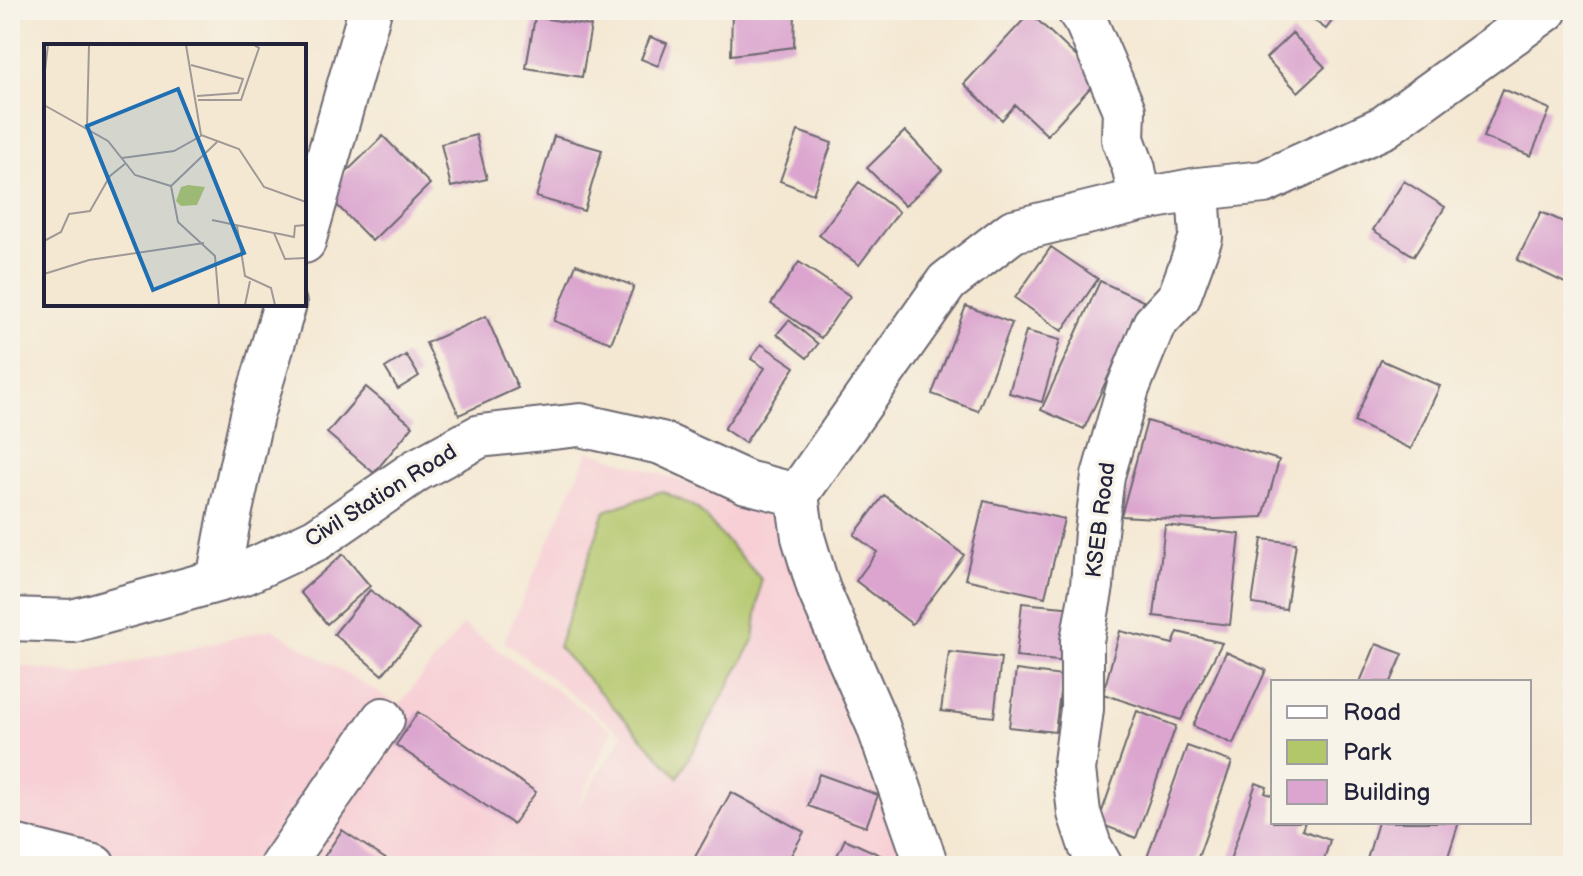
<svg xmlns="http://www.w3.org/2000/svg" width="1583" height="876" font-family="'Balsamiq Sans',sans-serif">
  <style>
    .built { fill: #f7cfd5 }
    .green { fill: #b2c66a; stroke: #6a7452; stroke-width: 2 }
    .building { fill: #dba5cf }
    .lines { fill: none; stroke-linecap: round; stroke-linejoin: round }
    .minor-casing { stroke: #6c6770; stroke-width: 46 }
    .minor { stroke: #fff; stroke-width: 42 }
    .labels { text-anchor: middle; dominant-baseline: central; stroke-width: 7; stroke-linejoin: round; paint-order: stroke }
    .street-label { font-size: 22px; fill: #22223b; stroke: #f7f3e8 }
    .inset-road { fill: none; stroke: #a09996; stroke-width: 2 }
    .view { fill: #1f6fb2; fill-opacity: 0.15; stroke: #1f6fb2; stroke-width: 4 }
    .inset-edge { fill: none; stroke: #22223b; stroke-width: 4 }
  </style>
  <rect width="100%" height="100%" fill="#f7f3e8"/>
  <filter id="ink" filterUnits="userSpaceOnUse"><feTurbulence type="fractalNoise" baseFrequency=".0125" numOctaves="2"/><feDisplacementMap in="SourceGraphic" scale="16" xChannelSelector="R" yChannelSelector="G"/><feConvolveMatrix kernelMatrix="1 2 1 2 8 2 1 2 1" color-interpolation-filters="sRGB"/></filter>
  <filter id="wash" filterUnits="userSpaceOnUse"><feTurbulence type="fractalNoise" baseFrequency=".006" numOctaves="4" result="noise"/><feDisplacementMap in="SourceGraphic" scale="32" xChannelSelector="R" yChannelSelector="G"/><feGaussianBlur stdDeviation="1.8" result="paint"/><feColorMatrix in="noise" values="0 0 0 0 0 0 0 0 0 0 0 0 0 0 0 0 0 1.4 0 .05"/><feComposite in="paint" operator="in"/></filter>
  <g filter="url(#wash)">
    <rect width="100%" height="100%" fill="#f4e8d3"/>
    <!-- built -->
    <path class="built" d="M589 451 779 512 908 866H10V664L79 675 272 629 399 705 463 625 612 730 576 809 623 735 504 641Z"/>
    <!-- green -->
    <path class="green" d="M662 491 697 508 761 579 754 640 678 777 558 647 605 511Z"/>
    <g id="blocks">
      <!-- building -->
      <path class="building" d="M732 10H795L794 47 731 55Z
        M1300 10H1340L1326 29Z
        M1030 13 1099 78 1047 135 1015 105 1002 120 964 84Z
        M535 17 591 26 582 77 526 68Z
        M1292 33 1325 67 1298 92 1266 58Z
        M650 37 667 43 658 66 641 59Z
        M1503 89 1550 109 1531 156 1483 137Z
        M798 131 832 143 813 194 780 181Z
        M905 131 942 170 905 206 867 168Z
        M476 135 487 179 451 187 441 144Z
        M383 136 430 184 372 241 325 193Z
        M554 136 602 150 584 211 536 197Z
        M1404 181 1445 207 1414 256 1373 230Z
        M859 182 899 212 859 265 819 235Z
        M1541 212 1573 226V272L1565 283 1517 260Z
        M1051 247 1098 279 1062 331 1015 298Z
        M799 262 850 296 821 338 771 304Z
        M576 264 634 286 611 343 554 321Z
        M1100 281 1143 301 1084 429 1041 410Z
        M966 306 1012 323 978 411 932 394Z
        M486 316 518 388 459 415 426 343Z
        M789 320 818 344 807 358 777 334Z
        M1026 331 1060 340 1042 402 1009 393Z
        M761 344 795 367 745 443 724 429 765 368 751 359Z
        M406 355 419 376 398 389 385 368Z
        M1381 360 1440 386 1411 449 1354 422Z
        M366 387 413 426 374 473 327 433Z
        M1147 421 1279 460 1263 517 1192 520 1121 516Z
        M884 495 964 555 912 624 856 581 877 552 854 535Z
        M984 501 1064 519 1045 597 965 579Z
        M1165 525 1240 534 1230 625 1154 616Z
        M1262 539 1296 543 1286 609 1252 604Z
        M343 554 370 586 327 624 300 592Z
        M370 590 419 630 382 675 334 634Z
        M1022 603 1074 608 1068 662 1016 657Z
        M1120 631 1173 644 1178 632 1222 643 1181 720 1103 694Z
        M1376 644 1403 654 1391 682H1360Z
        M949 652 1001 658 994 717 941 711Z
        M1226 652 1266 670 1233 744 1193 726Z
        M1016 670 1062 676 1055 732 1009 727Z
        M1137 711 1176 726 1136 838 1098 823Z
        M418 712 536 792 513 824 396 745Z
        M1187 746 1232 762 1195 866H1144Z
        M819 774 878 795 866 827 808 806Z
        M1256 783 1267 787 1265 793 1273 796V822H1305L1302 830 1330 840 1324 860 1334 863 1333 866H1228Z
        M731 792 804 832 785 866H690Z
        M1378 822H1459L1445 866H1365Z
        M342 830 396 866H318Z
        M845 839 895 862 892 866H832Z"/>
    </g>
  </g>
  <g filter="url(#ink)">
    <use href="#blocks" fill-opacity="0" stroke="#6c6770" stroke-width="2"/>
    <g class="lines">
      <defs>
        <path id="minor" d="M1078 10 1086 22 1124 110 1123 139 1134 169 1140 200
          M304 242 370 10
          M218 580 230 515 252 415 285 304
          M10 619 73 621 245 573 317 539 417 470 480 436 580 425 661 443 746 482 797 495
          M10 845 94 866
          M281 866 383 719
          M927 866 878 726 819 590 803 537 797 495 947 282 1013 231 1140 200 1198 189 1264 182 1384 127 1546 10
          M1101 866 1090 846 1079 813 1074 770 1082 709V641L1092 586 1096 532 1103 476 1128 388 1154 324 1179 297 1201 237 1198 189"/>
      </defs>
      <!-- minor casing -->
      <use href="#minor" class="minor-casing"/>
      <!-- minor -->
      <use href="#minor" class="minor"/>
    </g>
  </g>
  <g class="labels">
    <!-- street labels -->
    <g class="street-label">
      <text transform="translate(381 496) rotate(-32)">Civil Station Road</text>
      <text transform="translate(1101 520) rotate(-83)">KSEB Road</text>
    </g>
  </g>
  <!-- overview -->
  <g transform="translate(44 44)">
    <rect width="262" height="262" fill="#f4e8d3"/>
    <path d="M137 143 144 141 161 143 153 161 137 162 132 157Z" fill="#b2c66a"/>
    <path class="inset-road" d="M142 1 157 91 195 105 220 143 262 158M147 21 199 35 194 49 153 52M0 35 4 1M154 56H197L215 4 210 1M0 61 64 97 91 131 127 142 173 98M43 83 45 1M78 114 130 107 157 92M127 142 134 178 171 212 175 261M168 176 230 189 241 215 262 214M193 182 201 232 227 244 231 261M231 189 250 193 251 182 262 181M0 197 17 188 25 170 46 167 66 132 82 119M0 230 45 216 160 199M201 261 206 237"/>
    <path class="view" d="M134 45 200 209 109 246 43 82Z"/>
    <rect width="262" height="262" class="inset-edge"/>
  </g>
  <!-- margin -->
  <rect width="1583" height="876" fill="none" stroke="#f7f3e8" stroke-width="40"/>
  <!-- legend -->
  <rect x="1271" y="680" width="260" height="144" fill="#f7f3e8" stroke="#a29fa3" stroke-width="2"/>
  <rect x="1287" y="706" width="40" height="12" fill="#ffffff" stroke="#a29fa3" stroke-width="2"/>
  <text x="1343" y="720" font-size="24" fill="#22223b">Road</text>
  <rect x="1287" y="740" width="40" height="24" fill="#b2c66a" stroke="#a29fa3" stroke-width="2"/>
  <text x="1343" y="760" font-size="24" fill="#22223b">Park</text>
  <rect x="1287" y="780" width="40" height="24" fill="#dba5cf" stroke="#a29fa3" stroke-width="2"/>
  <text x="1343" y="800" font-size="24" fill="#22223b">Building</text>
</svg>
